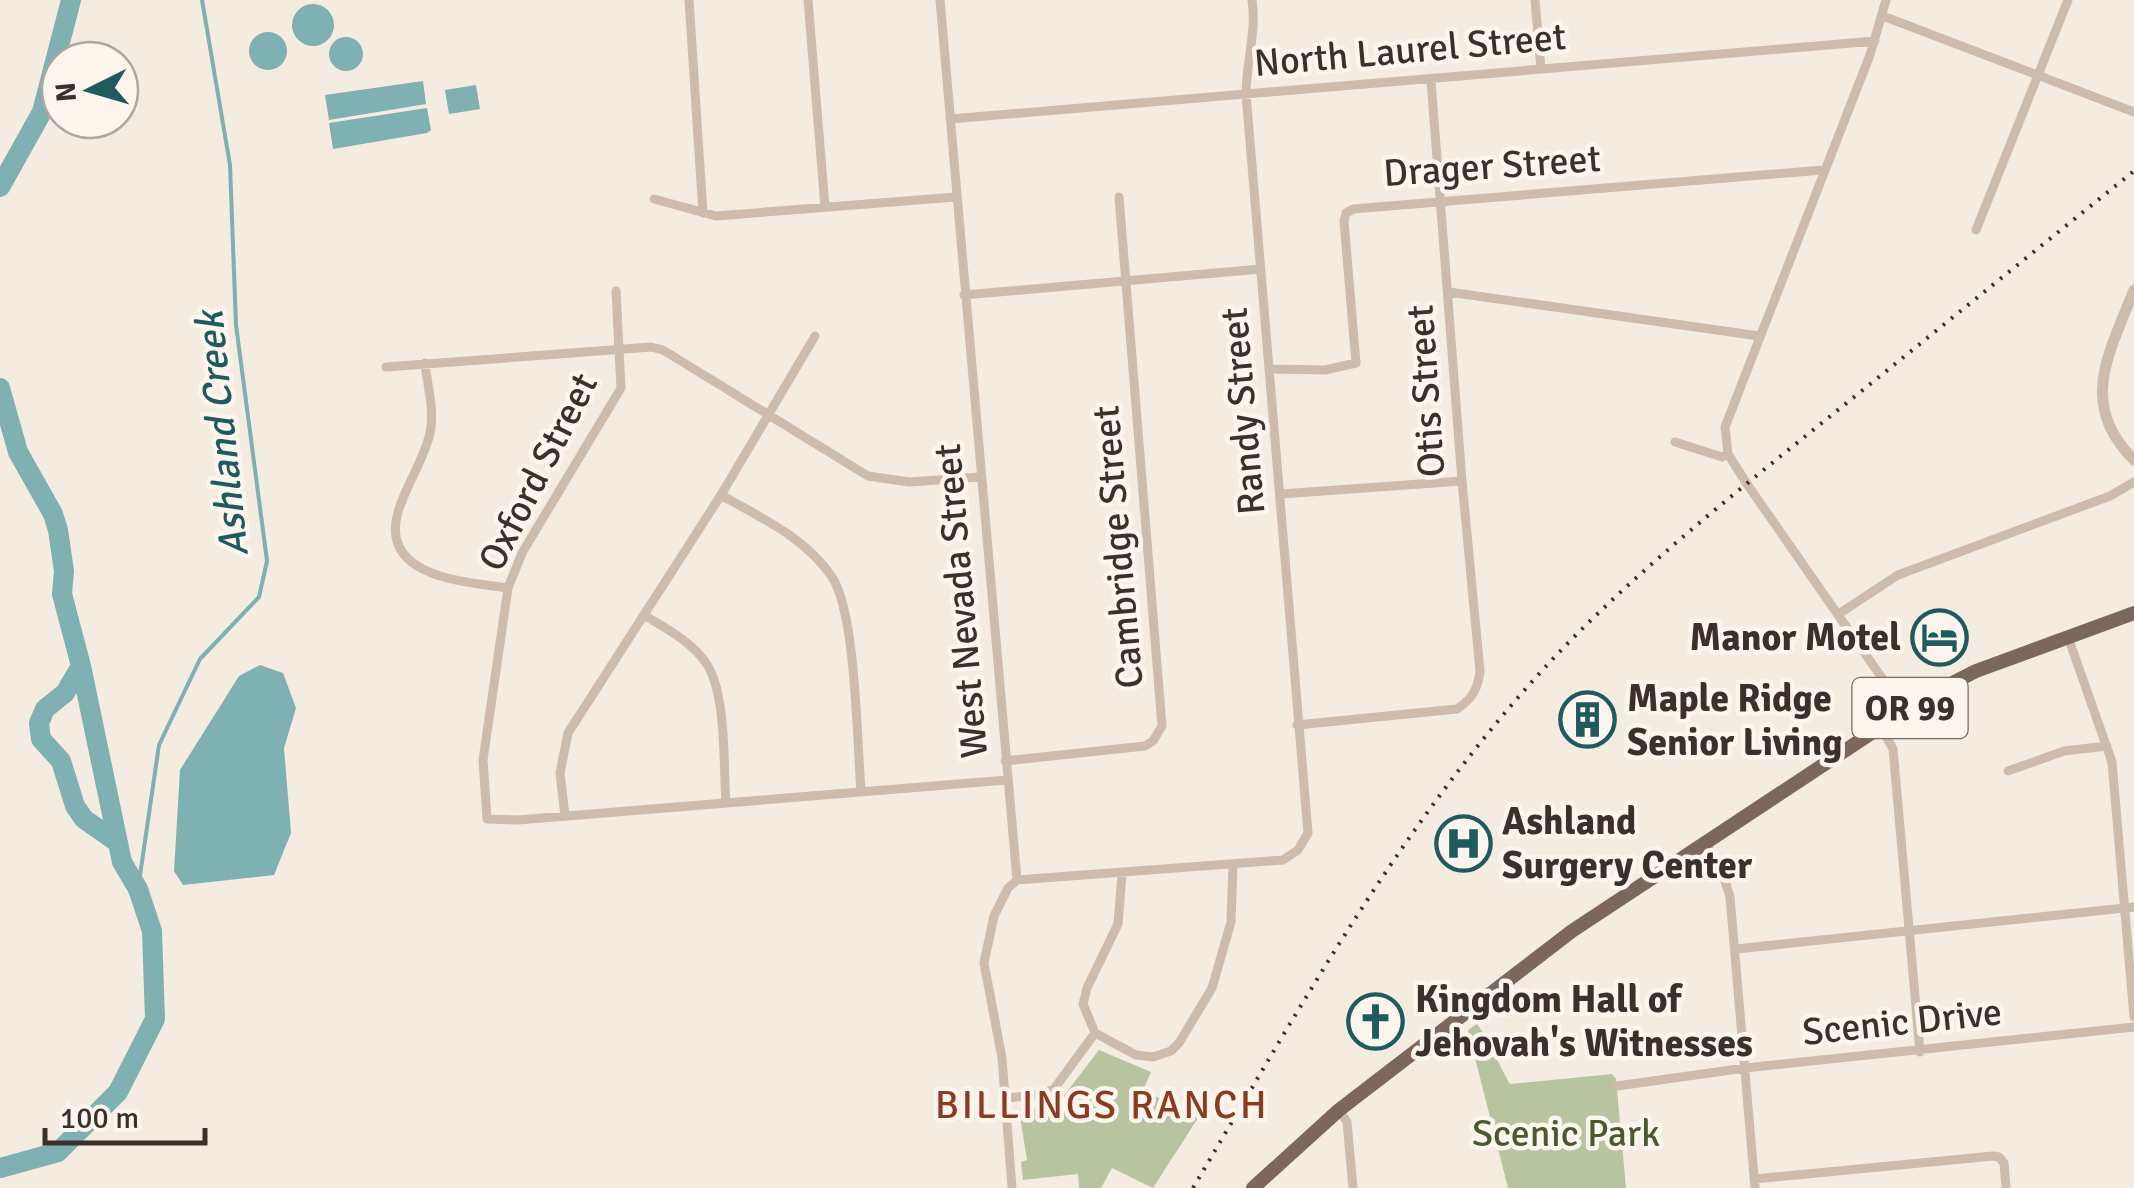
<svg xmlns="http://www.w3.org/2000/svg" width="2134" height="1188" font-family="Signika,sans-serif">
  <style>
    .green { fill: #b8c4a0 }
    .water { fill: #7fb0b2 }
    .lines { fill: none; stroke-linecap: round; stroke-linejoin: round }
    .stream { stroke: #7fb0b2; stroke-width: 4 }
    .river { stroke: #7fb0b2; stroke-width: 20 }
    .minor { stroke: #cdbbac; stroke-width: 9 }
    .tertiary { stroke: #cdbbac; stroke-width: 11 }
    .primary { stroke: #7d675c; stroke-width: 14 }
    .rail { stroke: #3b302b; stroke-width: 4; stroke-dasharray: 2.5 8; stroke-linecap: butt }
    .labels { text-anchor: middle; dominant-baseline: central; stroke-width: 9; stroke-linejoin: round; paint-order: stroke }
    .shield { fill: #fbf5ee; stroke: #756b66; stroke-width: 2.5 }
    .shield-label { font-size: 35px; font-weight: bold; fill: #3b302b }
    .street-label { font-size: 38px; fill: #3b302b; stroke: #fbf5ee }
    .poi-label { font-size: 38px; font-weight: bold; fill: #3b302b; stroke: #fbf5ee; text-anchor: start }
    .park-label { font-size: 38px; fill: #4a5a2e; stroke: #fbf5ee }
    .water-label { font-size: 40px; font-style: italic; fill: #1f5a5e; stroke: #fbf5ee }
    .neighbourhood-label { font-size: 40px; letter-spacing: 2.5px; fill: #8c3b22; stroke: #fbf5ee }
  </style>
  <rect width="100%" height="100%" fill="#f4ebe1"/>
  <!-- green -->
  <path class="green" d="M1477 1024C1491 1043 1498 1064 1510 1084L1612 1074 1616 1079 1626 1188H1508L1468 1030Z
    M1099 1050 1151 1072 1143 1090 1198 1118 1153 1188 1112 1168 1101 1188H1079L1078 1174 1023 1180 1021 1162 1027 1160 1019 1110 1052 1105 1062 1098Z"/>
  <!-- water -->
  <path class="water" d="M292 25a21 21 0 1 1 42 0a21 21 0 1 1-42 0Z
    M249 51a19 19 0 1 1 38 0a19 19 0 1 1-38 0Z
    M329 54a17 17 0 1 1 34 0a17 17 0 1 1-34 0Z
    M423 81 426 104 329 120 325 95Z
    M476 85 480 109 449 114 445 90Z
    M427 108 431 130 427 133 333 149 329 123Z
    M260 665 283 673 296 708 284 748 291 833 274 875 183 885 174 871 180 770 239 676Z"/>
  <g class="lines">
    <!-- stream -->
    <path class="stream" d="M138 889 159 745 200 659 259 597 267 561 236 325 230 165 202 0"/>
    <!-- river -->
    <path class="river" d="M0 187 42 112 71 0
      M0 388 18 452 53 514 58 530 64 571 62 594 81 666 122 862 138 889 152 931 155 1019 118 1092 58 1152 0 1168
      M81 666 65 693 45 709 39 723 41 739 61 761 75 806 84 819 117 842"/>
    <!-- minor -->
    <path class="minor" d="M689 0 703 213
      M808 0 825 207
      M940 0 1017 880 1008 888 994 916 984 963 1002 1058 1012 1188
      M1535 0 1541 69
      M1886 0 1870 55 1725 427 1728 454 1747 484 1905 711
      M1883 16 2134 112
      M950 119 1875 41
      M654 199 716 216 956 197
      M1976 230 2068 0
      M616 291 621 388 522 553 508 588 483 760 487 819 518 820 1007 780
      M1449 292 1759 336
      M964 295 1261 269
      M425 363C427 384 435 411 430 433 424 460 406 485 398 512 379 578 467 582 508 588
      M386 367 651 347 663 350 868 476 909 482 980 477
      M1270 369 1325 370 1356 363 1344 221 1346 213 1353 209 1823 170
      M1675 442 1722 457 1728 454
      M1281 494 1462 481
      M721 495C760 517 806 538 832 577 856 613 857 743 861 791
      M1840 613 1898 575 2110 496 2134 482
      M644 615C665 628 691 641 706 663 727 694 723 764 726 802
      M2068 637 2112 762 2134 1017
      M1297 725 1457 709C1472 699 1478 689 1480 671L1462 481 1431 81
      M1881 727 1893 749 1920 1052
      M1005 761 1145 746 1153 741 1162 726 1119 197
      M2008 771 2064 751 2107 746
      M565 816 560 773 568 733 721 495 815 336
      M1706 843 1722 871 1730 897 1755 1188
      M1122 874 1118 924 1087 988 1083 1004 1095 1033 1136 1055 1153 1057 1171 1051 1179 1043 1212 988 1231 922 1233 865
      M1017 880 1283 860 1298 850 1308 833 1246 94C1246 62 1257 31 1252 0
      M1736 949 2134 907
      M1617 1086 1745 1068 2134 1027
      M1007 1098 1041 1094 1054 1089 1095 1033
      M1339 1110 1347 1122 1353 1188
      M1754 1179 1993 1156 1999 1157 2004 1163 2006 1188"/>
    <!-- tertiary -->
    <path class="tertiary" d="M2134 290C2110 352 2077 404 2134 460"/>
    <!-- primary -->
    <path class="primary" d="M1253 1188 1339 1110 1572 931 1929 695 1976 671 2134 613"/>
    <!-- rail -->
    <path class="rail" d="M1193 1188C1306 997 1414 801 1570 641 1650 560 1740 489 1828 418 1930 336 2032 253 2134 171"/>
  </g>
  <!-- icons -->
  <defs>
    <symbol id="hotel-ring" viewBox="-11 -11 22 22"><circle r="9.5" fill="#fbf5ee" stroke="#1f5a5e" stroke-width="1.5"/><path d="M-6-4.5h1.5V1H6V5H4.5V3h-9V5H-6ZM-4 0a1.8 1.8 0 1 1 3.6 0ZM.5 0V-2.5h3Q6-2.5 6 0Z" fill="#1f5a5e"/></symbol>
    <symbol id="building-ring" viewBox="-11 -11 22 22"><circle r="9.5" fill="#fbf5ee" stroke="#1f5a5e" stroke-width="1.5"/><path d="M-4-6H4V6H1V3H-1V6H-4ZM-2.5-4.3h1.7v1.8h-1.7ZM.8-4.3h1.7v1.8H.8ZM-2.5-1h1.7V.8h-1.7ZM.8-1h1.7V.8H.8Z" fill="#1f5a5e"/></symbol>
    <symbol id="hospital-ring" viewBox="-11 -11 22 22"><circle r="9.5" fill="#fbf5ee" stroke="#1f5a5e" stroke-width="1.5"/><path d="M-5-5h3v3.5h4V-5h3V5h-3V1.5h-4V5h-3Z" fill="#1f5a5e"/></symbol>
    <symbol id="church-ring" viewBox="-11 -11 22 22"><circle r="9.5" fill="#fbf5ee" stroke="#1f5a5e" stroke-width="1.5"/><path d="M-1.2-6h2.4v3.5h3.3v2.4h-3.3V6h-2.4V-.1h-3.3v-2.4h3.3Z" fill="#1f5a5e"/></symbol>
  </defs>
  <g fill-rule="evenodd">
    <use href="#hotel-ring" x="1908" y="606" width="63" height="63"/>
    <use href="#building-ring" x="1556" y="688" width="63" height="63"/>
    <use href="#hospital-ring" x="1432" y="812" width="63" height="63"/>
    <use href="#church-ring" x="1344" y="990" width="63" height="63"/>
  </g>
  <g class="labels">
    <!-- shield labels -->
    <rect class="shield" x="1852.5" y="678" width="115" height="60" rx="8"/>
    <g class="shield-label">
      <text x="1910" y="708">OR 99</text>
    </g>
    <!-- street labels -->
    <g class="street-label">
      <text transform="translate(1410 50) rotate(-5)">North Laurel Street</text>
      <text transform="translate(1492 166) rotate(-4)">Drager Street</text>
      <text transform="translate(1426 391) rotate(-94)">Otis Street</text>
      <text transform="translate(1243 411) rotate(-95)">Randy Street</text>
      <text transform="translate(538 472) rotate(-63)">Oxford Street</text>
      <text transform="translate(1118 547) rotate(-95)">Cambridge Street</text>
      <text transform="translate(961 601) rotate(-95)">West Nevada Street</text>
      <text transform="translate(1902 1022) rotate(-6)">Scenic Drive</text>
    </g>
    <!-- poi labels -->
    <g class="poi-label">
      <text x="1901" y="637" text-anchor="end">Manor Motel</text>
      <text x="1627" y="698">Maple Ridge<tspan x="1627" dy="44">Senior Living</tspan></text>
      <text x="1502" y="821">Ashland<tspan x="1502" dy="44">Surgery Center</tspan></text>
      <text x="1415" y="999">Kingdom Hall of<tspan x="1415" dy="44">Jehovah's Witnesses</tspan></text>
    </g>
    <!-- park labels -->
    <g class="park-label">
      <text x="1566" y="1133">Scenic Park</text>
    </g>
    <!-- water labels -->
    <g class="water-label">
      <text transform="translate(222 434) rotate(-96)">Ashland Creek</text>
    </g>
    <!-- neighbourhood labels -->
    <g class="neighbourhood-label">
      <text x="1102" y="1105">BILLINGS RANCH</text>
    </g>
  </g>
  <!-- north arrow -->
  <g transform="translate(90 90) rotate(265)"><circle r="48" fill="#fbf5ee" stroke="#aea6a0" stroke-width="2.5"/>
  <path d="M0-8L18 38L0 25L-18 38Z" fill="#1f5a5e"/>
  <text y="-15" font-size="28" font-weight="bold" text-anchor="middle" fill="#3b302b">N</text>
  </g>
  <!-- scale -->
  <path d="M45 1128v15h160v-15" fill="none" stroke="#3b302b" stroke-width="5"/>
  <text x="60" y="1128" font-size="30" fill="#3b302b" stroke="#fbf5ee" stroke-width="8" paint-order="stroke">100 m</text>
</svg>
